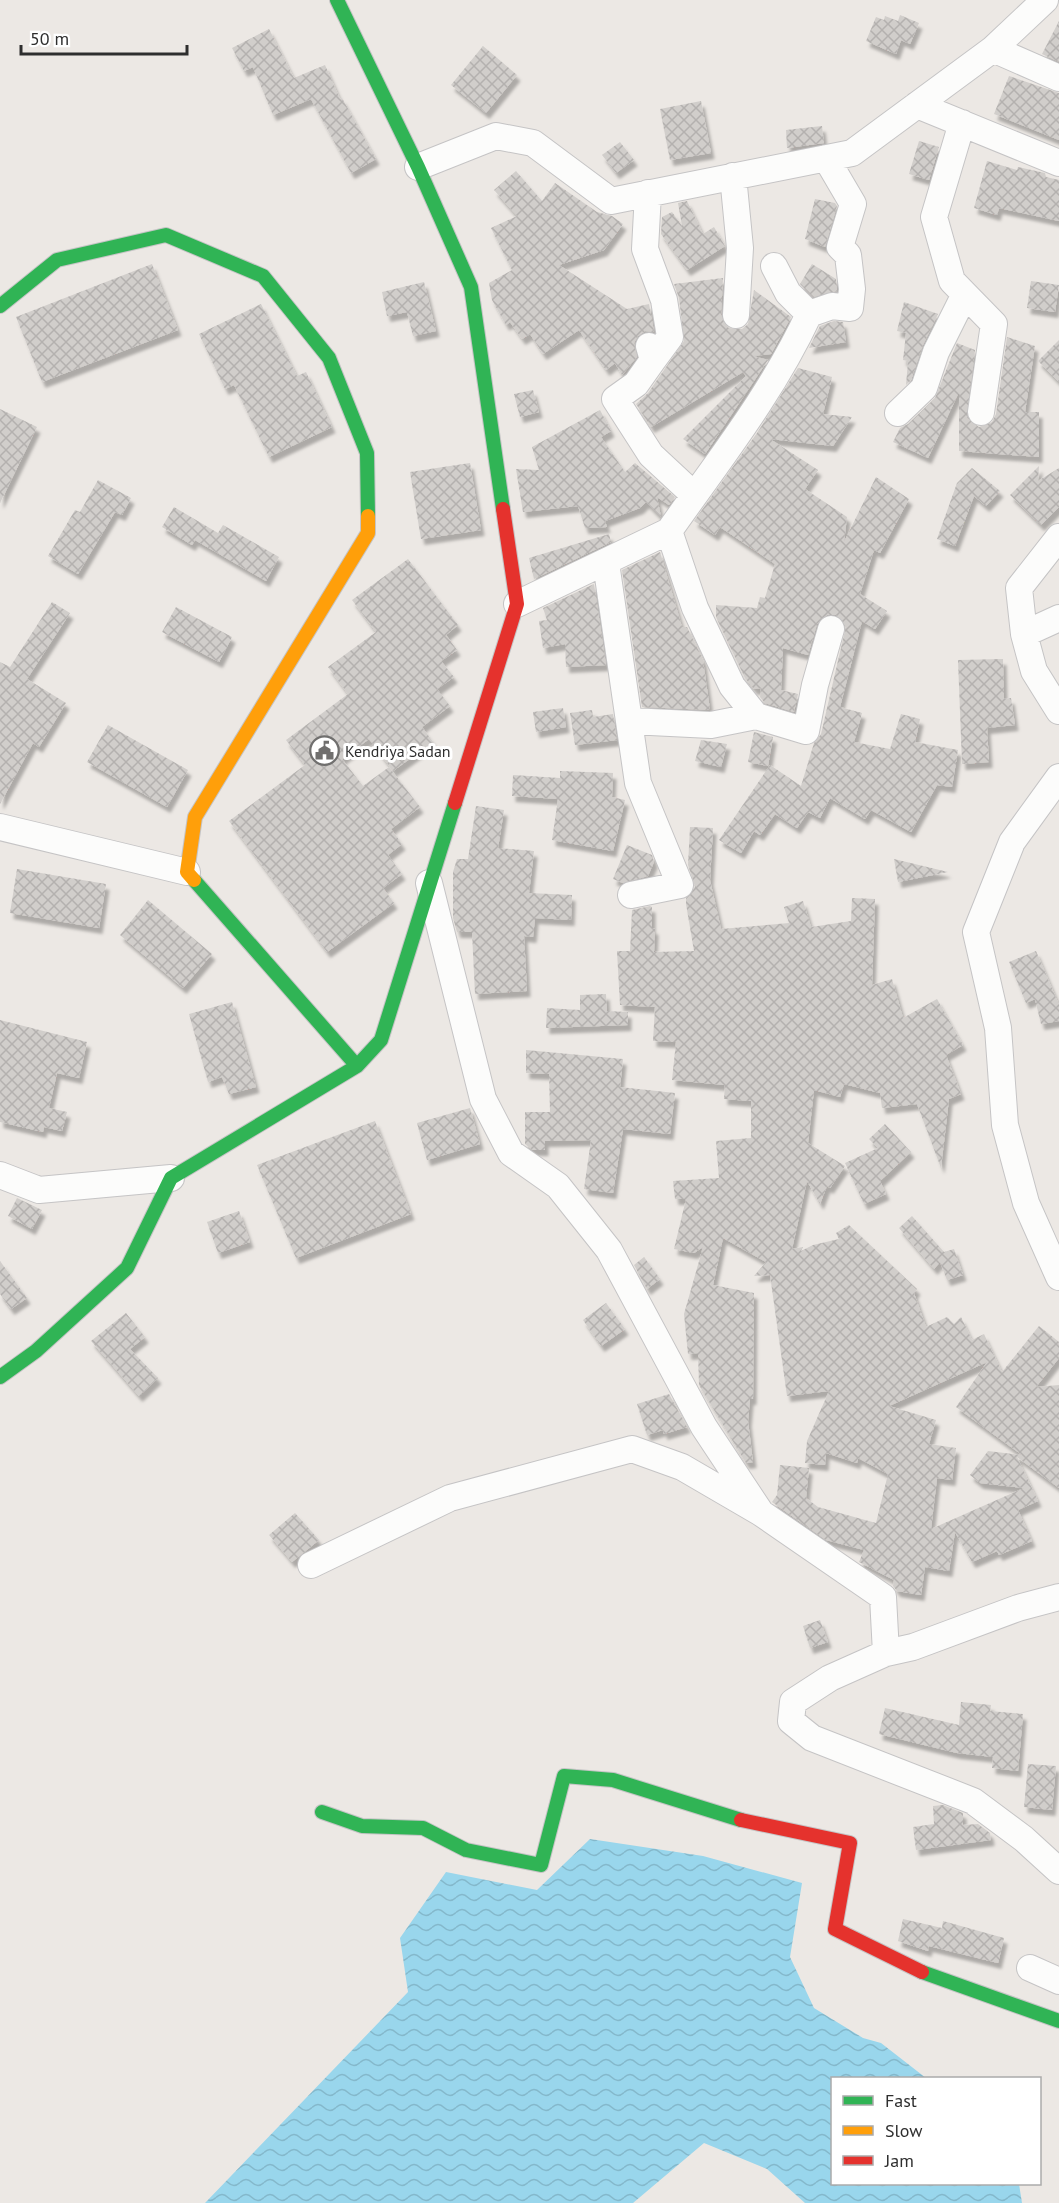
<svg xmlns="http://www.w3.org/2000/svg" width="1059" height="2203" font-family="'PT Sans',sans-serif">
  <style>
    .water { fill: url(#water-waves) }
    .building { fill: url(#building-cross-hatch); fill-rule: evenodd; filter: url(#shadow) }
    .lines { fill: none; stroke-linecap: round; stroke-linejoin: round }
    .street-casing { stroke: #c5c4c5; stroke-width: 28 }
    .fast-casing { stroke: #c5c4c5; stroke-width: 16 }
    .slow-casing { stroke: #c5c4c5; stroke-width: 16 }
    .jam-casing { stroke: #c5c4c5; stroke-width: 16 }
    .street { stroke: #fcfcfb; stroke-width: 26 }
    .fast { stroke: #30b455; stroke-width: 14 }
    .slow { stroke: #ff9f0a; stroke-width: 14 }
    .jam { stroke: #e5322d; stroke-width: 14 }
    .labels { text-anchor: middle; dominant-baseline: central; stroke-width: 6; stroke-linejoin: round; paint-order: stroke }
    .poi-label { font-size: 16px; fill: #2e2e2e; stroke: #fff; text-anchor: start }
  </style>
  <defs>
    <pattern id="water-waves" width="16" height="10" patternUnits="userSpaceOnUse" patternTransform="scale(1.5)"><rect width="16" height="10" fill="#99d6ec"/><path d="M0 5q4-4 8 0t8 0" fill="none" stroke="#84b8cb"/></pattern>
    <pattern id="building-cross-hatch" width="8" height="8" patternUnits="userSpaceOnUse" patternTransform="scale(1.5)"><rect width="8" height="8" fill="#d1cecb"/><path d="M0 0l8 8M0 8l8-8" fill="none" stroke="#b4b1af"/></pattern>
    <filter id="shadow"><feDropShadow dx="3.5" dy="6" stdDeviation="1.5" flood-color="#0004"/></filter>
  </defs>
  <rect width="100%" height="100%" fill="#ece8e4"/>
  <!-- water -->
  <path class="water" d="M590 1839 703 1856 802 1883 790 1957 814 2008 863 2038 881 2043 926 2078H832V2184H1019L1022 2203H805L767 2169 704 2143 633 2203H205L408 1992 400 1938 446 1872 537 1890Z"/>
  <!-- building -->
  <path class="building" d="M900 15 919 23 910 44 901 40 896 54 866 41 876 17 884 20 885 16 898 21Z
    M1059 21V62L1042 54Z
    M269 29 294 78 325 65 340 99 342 98 376 159 351 173 311 99 273 115 253 67 244 71 232 48Z
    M483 46 517 75 486 113 451 85Z
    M1009 76 1059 93V140L994 114Z
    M701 101 711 153 670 160 660 109Z
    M822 126 824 143 787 148 786 130Z
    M919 141 939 147 929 180 909 174Z
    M620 142 634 160 616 173 602 155Z
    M987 161 1017 170 1018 167 1045 173 1046 177 1059 180V221L999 208 997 215 974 208Z
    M516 171 542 201 555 183 597 212 612 216 623 224 604 250 559 265 627 309 649 304 654 332 645 331 638 336 634 343 637 357 622 375 615 363 606 370 579 330 543 354 530 334 522 339 510 322 506 325 492 300 489 283 512 270 491 228 517 216 494 190Z
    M815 199 835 203 837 206 825 247 805 239Z
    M687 201 703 234 714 227 725 246 687 270 661 234 662 217 672 212 682 226 678 203Z
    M152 264 178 330 42 382 16 317Z
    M812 264 836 279 837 291 813 297 800 284Z
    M723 278 721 315 728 328 742 329 748 324 754 290 791 317 771 354 753 356 768 360 705 454 683 439 746 376 743 372 651 427 636 404 648 393 684 341 679 298 674 284Z
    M1031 281 1059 285 1055 312 1027 308Z
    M424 282 436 331 413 336 407 312 387 316 382 292Z
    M904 302 938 314 923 345 911 380 906 385 908 361 903 360 906 333 897 331Z
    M261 304 297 376 306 372 332 427 269 457 234 385 225 389 199 334Z
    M834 321 843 322 846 342 809 348 820 326Z
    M1007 337 1035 346 1025 412H1039V457L959 451V392L928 458 893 442 900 428 908 424 935 398 957 343 975 350 967 418 979 427 992 422 996 414Z
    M1059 340V382L1038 361Z
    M798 368 832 377 823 414 852 417 833 446 770 439 818 470 805 489 847 517 844 542 876 477 909 499 880 553 874 550 860 594 887 611 875 629 862 621 840 707 862 713 854 742 890 749 901 714 920 719 915 742 958 750 952 787 937 785 911 832 871 810 865 819 830 798 820 818 808 812 797 828 775 814 760 835 754 831 741 853 719 840 770 765 801 786 814 743 821 734 846 626 836 615H827L817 624 808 655 783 648 781 690 798 694 794 712 765 703 760 697 761 688 754 689 745 678 716 617V605L757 608 760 597 765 598 775 564 720 527 715 535 694 521 757 433Z
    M533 390 539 412 520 417 514 394Z
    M0 409 37 427 0 503Z
    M600 410 611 431 601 437 625 472 635 463 675 497 669 505 657 497 661 517 646 502 640 508 605 521 607 527 585 528 578 506 523 512 516 469 539 470 532 447Z
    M470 463 481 530 421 539 410 472Z
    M1039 466 1038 481 1059 468V507L1041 525 1010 495Z
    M972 468 1000 491 986 506 974 496 955 546 937 539 957 483Z
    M98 480 131 498 122 515 115 512 78 574 48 556 75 510 80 512Z
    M174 507 218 533 223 525 279 557 266 581 195 540 192 545 162 527Z
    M609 534 611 542 534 579 529 558Z
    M660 552 682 627H687L703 660 710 710 642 707 622 570Z
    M408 559 458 625 446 635 457 650 441 661 454 677 437 689 450 706 422 727 433 742 393 771 369 739 342 759 363 786 389 767 420 807 391 829 402 844 388 855 402 874 383 888 394 903 327 952 229 821 305 765 286 740 348 694 328 667 376 632 352 600Z
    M594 584 606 665 566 667 565 644 543 648 539 621 547 620 543 608Z
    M52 602 70 613 27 679 66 703 39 747 33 743 0 804V662L10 667Z
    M176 607 232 637 219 662 162 632Z
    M1003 659 1004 699 1011 698 1015 725 987 728 989 762 962 764 958 660Z
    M563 708 566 727 536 732 533 712Z
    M592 710 593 717 613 714 617 740 575 745 570 713Z
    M108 725 188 770 167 807 87 762Z
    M754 732 773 737 768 766 748 762Z
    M701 740 727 744 721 767 695 761Z
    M560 771 613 773 612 797 625 800 613 851 552 840 558 799 512 796 513 775 560 778Z
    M476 806 504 810 498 848 534 851 529 893 572 895 571 920 535 918 533 937 524 936 527 991 475 994 472 932H457L453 918V872L457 859H468Z
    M690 827 713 828 710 880 721 929 789 923 784 907 803 901 811 927 851 921 852 898 875 899 872 985 892 979 903 1018 937 999 963 1045 946 1055 961 1094 949 1099 941 1168 917 1104 882 1108 880 1093 844 1084 840 1097 814 1090 808 1143 845 1166 830 1188 827 1186 820 1204 807 1181 792 1249 803 1247 801 1251 813 1245 839 1239 836 1233 849 1225 917 1289 914 1293 926 1327 947 1317 954 1324 961 1317 972 1340 984 1334 1002 1372 1039 1326 1059 1342V1358L1036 1387 1059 1385V1488L1017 1457 1038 1501 1018 1510 1032 1541 999 1555 997 1551 972 1562 955 1532 949 1571 925 1567 921 1595 897 1591 893 1586 894 1580 859 1562 864 1550 826 1540 772 1502 777 1495 780 1465 809 1468 806 1498 818 1507 876 1523 888 1474 858 1458 857 1463 826 1453 825 1465 805 1463 807 1441 829 1391 787 1396 770 1275 754 1276 766 1262 723 1238 713 1285 754 1293 753 1399H750L748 1421 753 1462 746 1463 699 1385 698 1353 688 1354 684 1314 703 1247 694 1253 674 1249 686 1199H675L673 1181 719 1178 716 1141 751 1138V1101L724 1099 725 1085 672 1080 676 1042 653 1041 655 1007 620 1005 617 951H630L632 910 650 906 652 907V928L655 929 654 952 694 951 686 904V898L695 887 688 865ZM987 1362 956 1407 1022 1455 988 1451 970 1475 980 1483 1024 1488 931 1529 937 1478 952 1480 956 1448 929 1444 936 1420 889 1406Z
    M627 845 652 855 654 862 648 876 623 883 613 879Z
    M894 859 948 872 898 882Z
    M17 869 106 884 99 928 10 913Z
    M148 900 212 954 183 988 120 935Z
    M1036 951 1059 1005V1021L1041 1024 1035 999 1026 1003 1009 962Z
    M606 994 607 1011 628 1012V1025L546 1028 547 1008 580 1010V995Z
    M232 1002 256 1087 229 1094 222 1077 208 1082 189 1014Z
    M0 1020 87 1042 79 1078 57 1073 49 1108 67 1112 62 1131 44 1127 43 1132 0 1122Z
    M526 1050 623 1059 620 1087 675 1093 670 1134 623 1129 613 1193 584 1189 591 1140 545 1141V1150H533L525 1144V1112H550L549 1074 526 1073Z
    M470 1108 480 1144 427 1160 417 1123Z
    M375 1121 411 1214 296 1258 257 1165Z
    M885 1124 911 1152 880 1181 886 1194 864 1204 845 1163 878 1148 869 1139Z
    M17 1198 42 1210 32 1229 8 1216Z
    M239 1211 250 1242 218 1253 207 1222Z
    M912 1216 944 1252 954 1249 963 1275 947 1280 940 1262 934 1269 899 1228Z
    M644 1257 660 1279 647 1289 634 1265Z
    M0 1261 27 1298 11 1309 0 1294Z
    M606 1303 625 1329 601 1346 583 1320Z
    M126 1313 145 1337 130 1349 158 1378 139 1396 91 1341Z
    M669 1394 687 1427 664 1434 663 1430 647 1435 637 1404Z
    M295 1513 319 1540 292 1562 269 1535Z
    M820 1620 828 1642 810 1648 803 1626Z
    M961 1702 991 1705 990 1711 1023 1714 1018 1771 992 1768 993 1757 957 1753 879 1734 885 1708 959 1725Z
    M1028 1764 1056 1766 1052 1810 1024 1807Z
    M943 1805 963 1813V1825L978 1824 990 1833 991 1840 916 1850 913 1827 934 1824 933 1806Z
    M903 1919 942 1928 943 1921 1004 1938 998 1963 929 1946 928 1951 898 1941Z"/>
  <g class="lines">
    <defs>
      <path id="street" d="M993 49 1059 78
        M917 105 1059 163
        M962 123 934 217 952 281 994 324 981 412
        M418 167 496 136 533 143 611 201 852 153 993 49 1045 0
        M733 176 740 248 736 315
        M648 193 645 249 664 300 670 337 653 360
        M774 266 788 293 809 314
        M649 346 653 360 636 384 615 399 651 455 694 495
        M898 413 924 388 936 352 964 296
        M669 531C719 460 773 392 809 314L832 306 850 308 852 289 848 255 840 247 853 204 826 158
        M1059 537 1019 588 1024 634 1034 671 1059 711
        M606 563 638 783 680 885 631 895
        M517 604 669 531 695 608 732 686 756 716 806 731 815 685 831 629
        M1024 634 1059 618
        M630 721 711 725 756 716
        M1059 777 1012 842 976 932 998 1028 1005 1125 1026 1203 1059 1277
        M0 827 187 872
        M429 883 483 1099 511 1153 558 1186 609 1250 704 1427 761 1513
        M0 1175 39 1190 171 1178
        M311 1565 450 1498 632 1449 682 1467 761 1513 883 1597 886 1653
        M1059 1597 1018 1608 913 1647 886 1653 830 1678 793 1702 791 1721 812 1738 973 1801 1024 1839 1059 1871
        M1030 1968 1059 1981"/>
      <path id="fast" d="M337 0 418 167 471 287 503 509
        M0 306 57 260 166 235 263 276 329 358 367 453 368 516
        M194 880 357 1066
        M0 1377 36 1351 127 1268 171 1178 357 1066 381 1040 455 803
        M322 1812 362 1826 423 1828 466 1850 541 1865 564 1776 613 1780 741 1820
        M922 1972 1059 2021"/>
      <path id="slow" d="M194 880 187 872 195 817 368 533V516"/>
      <path id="jam" d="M455 803 517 604 503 509
        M741 1820 850 1843 835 1929 922 1972"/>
    </defs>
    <!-- street casing -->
    <use href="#street" class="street-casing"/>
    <!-- fast casing -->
    <use href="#fast" class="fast-casing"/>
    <!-- slow casing -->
    <use href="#slow" class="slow-casing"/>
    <!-- jam casing -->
    <use href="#jam" class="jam-casing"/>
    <!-- street -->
    <use href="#street" class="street"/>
    <!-- fast -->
    <use href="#fast" class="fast"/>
    <!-- slow -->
    <use href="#slow" class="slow"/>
    <!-- jam -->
    <use href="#jam" class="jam"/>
  </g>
  <!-- icons -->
  <defs>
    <symbol id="civic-ring" viewBox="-11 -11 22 22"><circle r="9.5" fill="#fff" stroke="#706f6e" stroke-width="1.5"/><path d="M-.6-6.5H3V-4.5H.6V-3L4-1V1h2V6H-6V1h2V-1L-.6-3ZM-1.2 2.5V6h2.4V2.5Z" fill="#706f6e"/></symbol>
  </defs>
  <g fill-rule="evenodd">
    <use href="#civic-ring" x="308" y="734" width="33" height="33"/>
  </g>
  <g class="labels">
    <!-- poi labels -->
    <g class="poi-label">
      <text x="345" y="751">Kendriya Sadan</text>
    </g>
  </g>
  <!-- legend -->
  <rect x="831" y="2077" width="210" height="108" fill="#ffffff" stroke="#ababab" stroke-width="1.5"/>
  <rect x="843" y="2096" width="30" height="9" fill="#30b455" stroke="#ababab" stroke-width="1.5"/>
  <text x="885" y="2107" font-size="18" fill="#2e2e2e">Fast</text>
  <rect x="843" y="2126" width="30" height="9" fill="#ff9f0a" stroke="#ababab" stroke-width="1.5"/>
  <text x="885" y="2137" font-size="18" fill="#2e2e2e">Slow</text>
  <rect x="843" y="2156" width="30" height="9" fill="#e5322d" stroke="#ababab" stroke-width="1.5"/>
  <text x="885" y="2167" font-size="18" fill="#2e2e2e">Jam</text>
  <!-- scale -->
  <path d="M21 45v9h166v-9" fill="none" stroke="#2e2e2e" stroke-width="3"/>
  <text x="30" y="45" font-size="18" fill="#2e2e2e" stroke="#ffffff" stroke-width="4.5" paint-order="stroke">50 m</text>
</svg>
